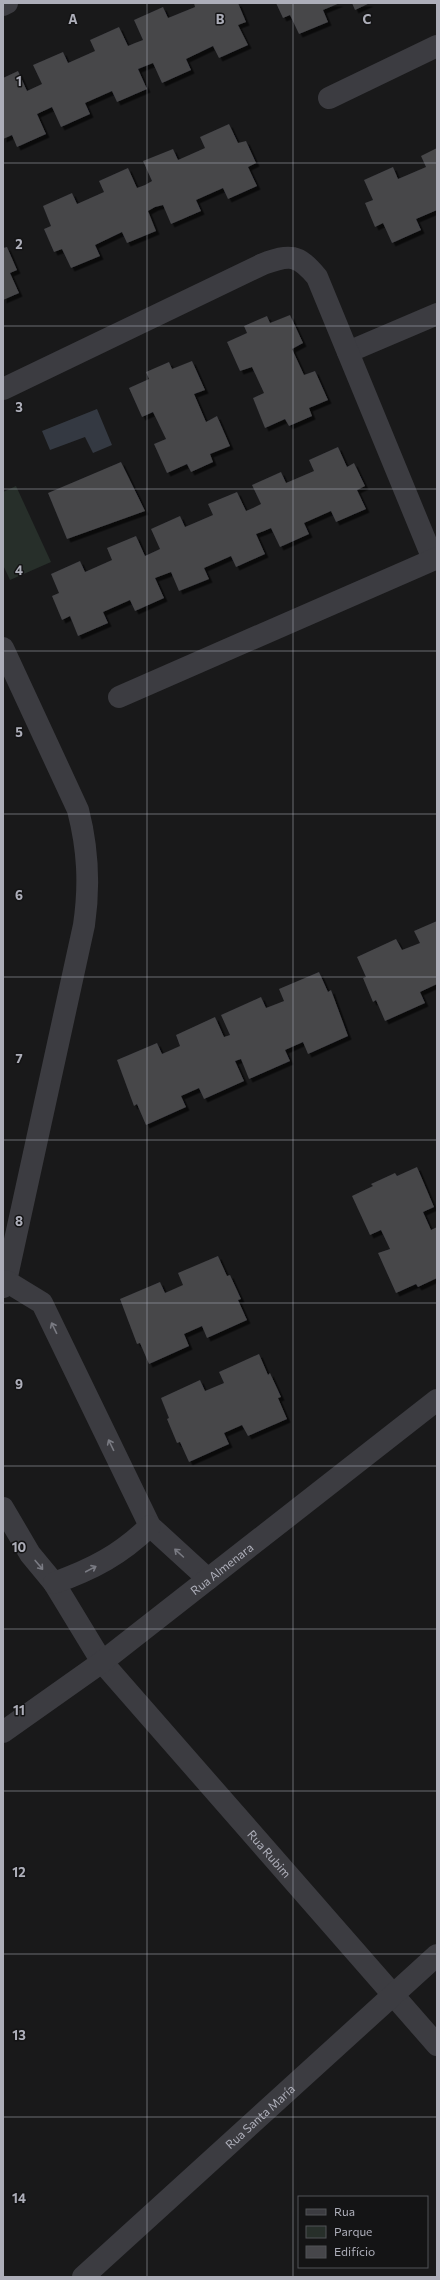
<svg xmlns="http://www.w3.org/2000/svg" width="440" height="2280" font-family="Commissioner,sans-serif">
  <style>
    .green { fill: #272f2a }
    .water { fill: #343942 }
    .building { fill: #46464a; filter: url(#shadow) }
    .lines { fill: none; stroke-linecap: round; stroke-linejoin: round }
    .minor { stroke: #3c3c41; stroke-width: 22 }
    .tertiary { stroke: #3c3c41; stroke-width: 22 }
    .oneway { stroke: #7a7b83 }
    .grid { fill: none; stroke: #adaeb9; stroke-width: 1; stroke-opacity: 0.55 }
    .labels { text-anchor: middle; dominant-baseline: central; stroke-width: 3; stroke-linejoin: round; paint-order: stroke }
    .street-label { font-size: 12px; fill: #adaeb9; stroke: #141415 }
    .grid-label { font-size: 13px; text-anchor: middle; font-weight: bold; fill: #adaeb9; stroke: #141415; stroke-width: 3; stroke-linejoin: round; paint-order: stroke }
  </style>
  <defs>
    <filter id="shadow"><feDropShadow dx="3.5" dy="3.5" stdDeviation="0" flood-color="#0009"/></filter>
  </defs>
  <rect width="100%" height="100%" fill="#19191a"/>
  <!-- green -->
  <path class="green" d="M16 486 51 562 10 580 3 565V492Z"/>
  <!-- water -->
  <path class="water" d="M97 409 112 445 93 453 85 437 50 450 42 431Z"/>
  <!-- building -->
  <path class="building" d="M194 3H238L246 22 238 25 248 45 219 58 213 46 186 59 191 70 162 83 153 63 138 69 147 89 117 102 112 91 85 103 90 114 61 127 52 107 37 114 46 134 17 147 12 135 3 139V78L18 71 27 91 42 84 33 65 63 52 68 63 95 51 90 40 119 27 128 46 135 43 143 40 134 20 163 7 168 18 195 7Z
    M276 3H340L323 10 328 22 299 34 290 15 283 18Z
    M352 3H370L355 10Z
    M229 124 238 143 246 141 256 163 248 167 257 186 228 199 223 188 196 200 201 211 171 224 163 205 155 207 148 211 156 231 127 243 122 232 95 245 100 256 71 268 62 249 54 252 44 229 51 226 43 206 72 193 77 204 104 192 99 181 128 168 137 188 145 185 152 181 143 161 173 149 178 160 205 148 200 137Z
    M437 148V210L416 219 421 230 392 243 383 223 375 227 365 203 373 200 364 180 393 167 398 179 426 167 421 156Z
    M7 247 17 270 10 273 19 293 3 300V248Z
    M290 315 303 343 292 349 304 375 315 371 328 400 309 408 312 416 289 426 285 419 265 428 253 398 264 393 252 367 240 371 227 342 247 333 244 326 267 316 270 323Z
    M192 361 205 390 194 394 206 422 217 416 230 446 210 454 213 462 191 472 187 464 167 473 154 444 166 439 153 412 142 417 129 388 149 379 146 372 169 362 172 369Z
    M338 447 347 467 354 463 365 486 357 490 366 509 336 522 331 511 304 523 309 534 280 547 271 528 264 531 256 534 265 554 236 567 231 556 204 568 209 579 179 591 171 572 155 578 164 598 135 611 130 600 103 612 108 623 78 636 70 616 62 620 52 596 59 593 51 574 80 561 85 572 112 560 107 548 136 536 145 556 160 549 151 529 180 516 185 527 213 515 208 504 237 492 246 511 253 508 261 504 252 485 281 472 286 483 314 471 309 460Z
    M121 462 145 511 67 539 48 493Z
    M437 921V984L420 992 425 1003 385 1021 376 1000 373 1002 363 978 366 977 357 957 396 939 402 950 420 943 414 931Z
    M319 972 328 992 331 990 348 1036 308 1054 303 1042 285 1050 290 1061 249 1079 241 1059 235 1061 244 1081 204 1099 199 1088 181 1096 186 1107 146 1125 137 1104 134 1106 117 1060 157 1043 162 1054 180 1046 176 1035 215 1017 224 1037 230 1035 221 1015 261 997 266 1008 284 1001 279 989Z
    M417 1167 434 1207 423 1212 431 1230 437 1227V1278L418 1287 416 1284 396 1293 378 1253 390 1249 381 1230 370 1235 352 1196 373 1186 371 1184 395 1173 397 1176Z
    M218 1256 227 1276 230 1275 241 1299 238 1300 247 1320 207 1338 202 1326 184 1334 189 1346 149 1364 140 1343 137 1344 120 1299 160 1282 165 1293 183 1285 178 1273Z
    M259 1354 268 1375 270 1373 281 1397 278 1398 287 1419 248 1436 242 1425 224 1433 229 1444 189 1462 180 1442 177 1443 167 1419 169 1418 161 1398 200 1380 205 1391 224 1383 219 1372Z"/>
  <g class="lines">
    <!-- minor -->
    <g class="minor">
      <path d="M3 5 7 3"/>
      <path d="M329 98 437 46"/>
      <path d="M348 352 437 314"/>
      <path d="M3 389 263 264C290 254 298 254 317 277L433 559"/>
      <path d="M3 648 78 810C88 849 90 884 84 925L6 1281 3 1287"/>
      <path d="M119 697 437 558"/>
      <path d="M6 1281 42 1303 150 1526 208 1579"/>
      <path id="s1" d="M3 1508 30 1554 54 1583 102 1662 437 2045"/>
      <path d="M54 1583C93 1569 120 1555 150 1526"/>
      <path id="s2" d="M3 1732 102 1662 437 1400"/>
    </g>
    <!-- tertiary -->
    <path class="tertiary" id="s3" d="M83 2277 437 1955"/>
  </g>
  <!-- one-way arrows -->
  <defs><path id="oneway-shaft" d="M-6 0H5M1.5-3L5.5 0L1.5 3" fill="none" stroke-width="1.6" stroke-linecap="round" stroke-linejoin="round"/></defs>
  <g class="oneway">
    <use href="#oneway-shaft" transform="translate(54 1328) rotate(-116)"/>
    <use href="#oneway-shaft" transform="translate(111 1445) rotate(-116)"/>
    <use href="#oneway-shaft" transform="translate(179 1553) rotate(-138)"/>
    <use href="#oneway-shaft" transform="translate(39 1565) rotate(50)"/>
    <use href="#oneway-shaft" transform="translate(91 1569) rotate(-28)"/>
  </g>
  <!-- grid -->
  <path class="grid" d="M147 3V2277M293 3V2277M3 163H437M3 326H437M3 489H437M3 651H437M3 814H437M3 977H437M3 1140H437M3 1303H437M3 1466H437M3 1629H437M3 1791H437M3 1954H437M3 2117H437"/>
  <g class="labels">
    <!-- street labels -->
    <g class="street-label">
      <text stroke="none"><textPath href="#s2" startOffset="273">Rua Almenara</textPath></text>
      <text stroke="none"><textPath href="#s1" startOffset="438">Rua Rubim</textPath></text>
      <text stroke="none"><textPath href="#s3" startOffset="239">Rua Santa María</textPath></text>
    </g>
  </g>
  <g class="grid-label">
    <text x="73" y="24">A</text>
    <text x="220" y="24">B</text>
    <text x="367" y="24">C</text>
    <text x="19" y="86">1</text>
    <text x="19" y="249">2</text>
    <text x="19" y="412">3</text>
    <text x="19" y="575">4</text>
    <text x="19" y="737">5</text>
    <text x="19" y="900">6</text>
    <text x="19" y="1063">7</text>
    <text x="19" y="1226">8</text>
    <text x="19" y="1389">9</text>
    <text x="19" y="1552">10</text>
    <text x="19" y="1715">11</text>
    <text x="19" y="1877">12</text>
    <text x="19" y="2040">13</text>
    <text x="19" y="2203">14</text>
  </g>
  <!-- border -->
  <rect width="440" height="2280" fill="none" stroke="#adaeb9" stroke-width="8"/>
  <!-- legend -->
  <rect x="298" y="2196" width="130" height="72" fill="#141415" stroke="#515257"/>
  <rect x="306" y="2209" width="20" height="6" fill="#3c3c41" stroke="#515257"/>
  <text x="334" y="2216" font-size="12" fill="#adaeb9">Rua</text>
  <rect x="306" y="2226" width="20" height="12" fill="#272f2a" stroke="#515257"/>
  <text x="334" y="2236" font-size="12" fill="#adaeb9">Parque</text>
  <rect x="306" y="2246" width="20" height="12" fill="#46464a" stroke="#515257"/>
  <text x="334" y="2256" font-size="12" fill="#adaeb9">Edifício</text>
</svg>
